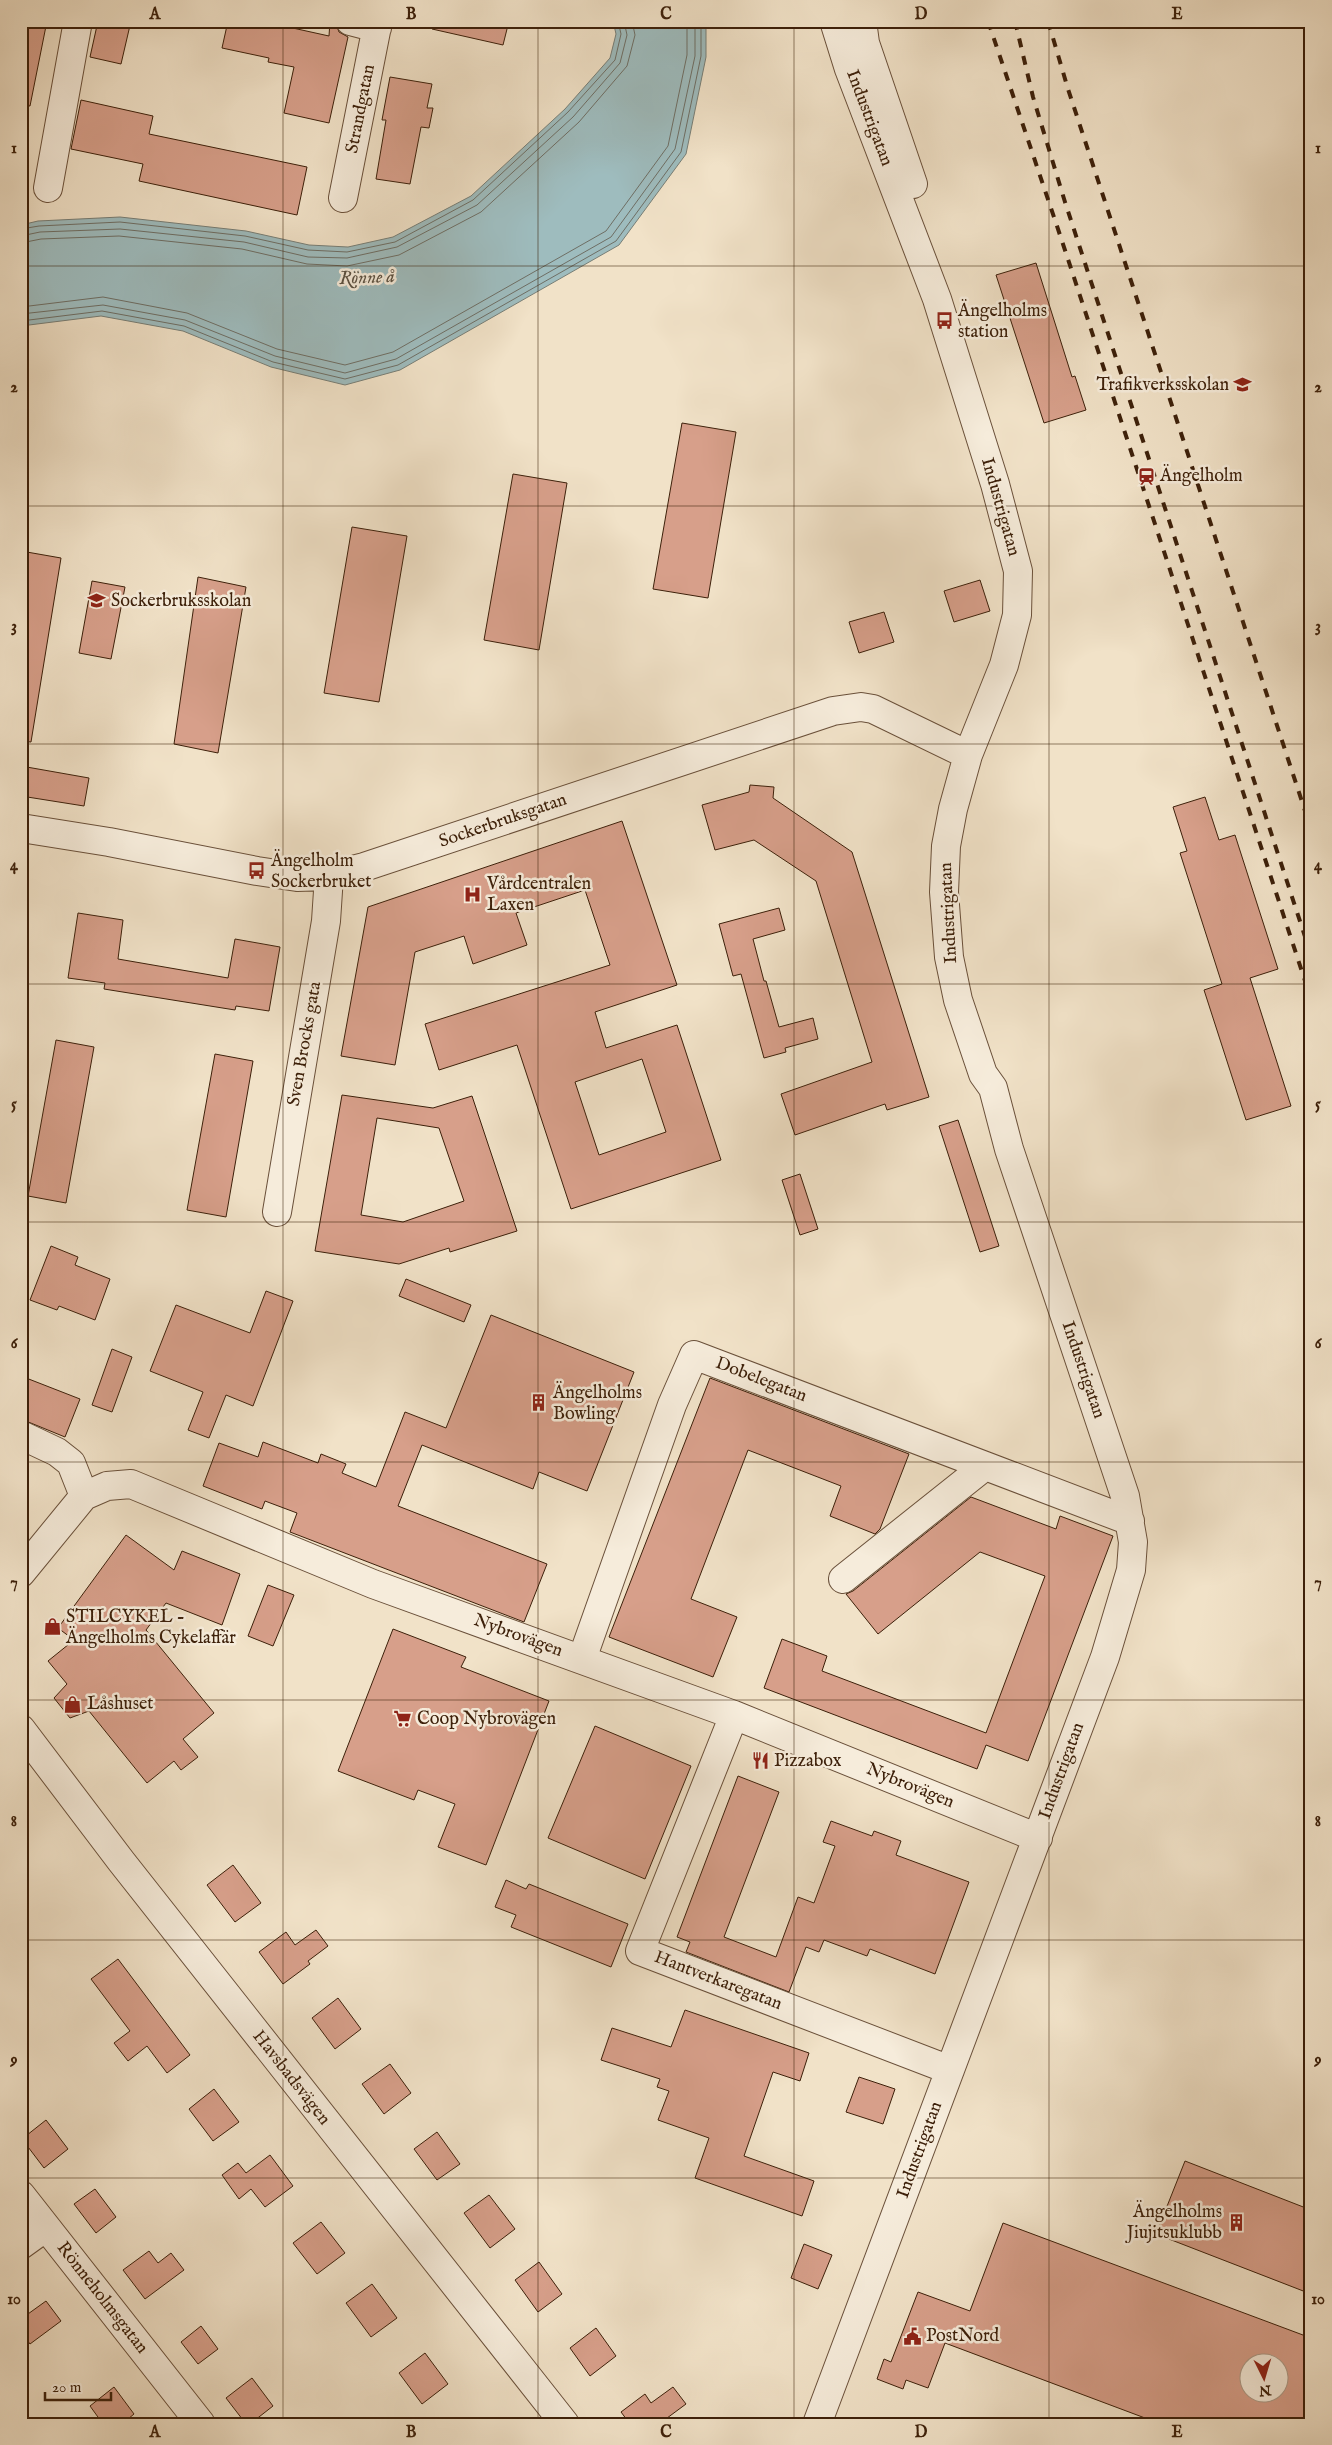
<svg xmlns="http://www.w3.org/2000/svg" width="1332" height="2445" font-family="'IM FELL English',serif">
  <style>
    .water { fill: #9ebcbe; stroke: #777e76 }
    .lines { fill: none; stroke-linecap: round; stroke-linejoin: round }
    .shore { stroke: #6e6e64; stroke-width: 1 }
    .building { fill: #d79f8a; stroke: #3d200a; fill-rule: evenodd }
    .minor-casing { stroke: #6a503a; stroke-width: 30 }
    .minor { stroke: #f6ecdb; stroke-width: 28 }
    .rail { stroke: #3d200a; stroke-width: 4; stroke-dasharray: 9 9; stroke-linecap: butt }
    .grid { fill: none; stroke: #3d200a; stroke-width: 1; stroke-opacity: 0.55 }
    .labels { text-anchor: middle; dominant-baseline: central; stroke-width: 5; stroke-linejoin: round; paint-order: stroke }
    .street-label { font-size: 18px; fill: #3d200a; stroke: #f6ecdb }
    .poi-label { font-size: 18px; fill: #3d200a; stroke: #f6ecdb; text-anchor: start }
    .water-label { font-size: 19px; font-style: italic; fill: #5a4f40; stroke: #f6ecdb }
    .neatline { fill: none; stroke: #3d200a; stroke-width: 2 }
    .grid-label { font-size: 16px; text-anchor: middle; font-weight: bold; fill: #3d200a }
  </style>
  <rect width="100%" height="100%" fill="#f1e2c8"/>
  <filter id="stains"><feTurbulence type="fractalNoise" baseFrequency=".004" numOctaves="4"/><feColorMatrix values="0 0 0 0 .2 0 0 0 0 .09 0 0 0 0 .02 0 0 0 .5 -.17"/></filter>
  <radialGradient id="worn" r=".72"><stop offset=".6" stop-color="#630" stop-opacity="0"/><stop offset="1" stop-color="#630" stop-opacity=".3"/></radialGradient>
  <!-- water -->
  <path class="water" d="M613 21H706V57L686 154 619 245 400 370 345 385 271 367 183 331 101 316 21 326V225L38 221 120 217 246 231 309 245 348 247 393 237 471 196 565 109 610 58 616 34Z"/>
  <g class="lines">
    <!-- shore -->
    <path class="shore" d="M21 229 39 226 120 222 245 236 308 250 347 252 395 242 473 200 568 112 615 60 621 34 618 21
      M21 236 40 232 120 229 244 242 308 257 347 258 397 247 477 205 573 117 620 63 627 35 624 21
      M21 243 41 239 119 236 242 249 307 264 347 266 399 255 481 212 579 122 627 66 635 35 632 21
      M21 307 103 297 187 313 277 349 345 365 393 352 606 231 668 146 687 55V21
      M21 314 103 305 185 320 275 356 345 373 396 359 611 237 675 149 695 56V21
      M21 321 102 311 184 326 273 362 345 379 398 365 616 241 681 152 701 56V21"/>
  </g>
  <!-- building -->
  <path class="building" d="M21 21H47L30 106 21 105Z
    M98 21H131L121 64 90 57Z
    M228 21H261L329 36 330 21H335L339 32 348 37 329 123 284 113 294 67 268 62 269 58 222 48Z
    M433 21H509L503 45 432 29Z
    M390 77 432 84 427 108H433L429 128 421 127 410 184 376 179 386 120H382Z
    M81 100 153 116 149 134 307 167 297 215 139 181 143 164 71 149Z
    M1036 263 1072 377 1075 376 1086 410 1044 423 996 275Z
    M682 423 736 432 708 598 653 589Z
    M513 474 567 483 539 650 484 640Z
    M352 527 407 536 379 702 324 693Z
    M21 551 61 558 31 742 21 741Z
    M198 577 246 587 218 753 174 744Z
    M980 580 990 611 954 622 944 591Z
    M92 581 125 587 111 659 79 653Z
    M884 612 894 642 859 653 849 622Z
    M21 766 89 778 84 806 21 796Z
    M750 785 774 787 773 798 852 852 929 1097 887 1110 885 1104 795 1135 781 1094 872 1062 816 881 754 840 715 850 702 805 749 792Z
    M1205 797 1219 840 1235 835 1278 969 1250 978 1291 1106 1246 1120 1204 990 1222 984 1180 853 1187 851 1173 807Z
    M622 821 677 985 595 1012 606 1048 677 1025 721 1160 571 1209 517 1045 439 1070 425 1024 610 965 585 890 516 913 527 945 473 964 464 936 415 952 395 1065 341 1056 368 907ZM642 1059 666 1132 599 1155 575 1082Z
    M779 908 785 930 753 939 764 981H766L779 1027 813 1018 818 1039 785 1048 786 1052 764 1058 741 974 733 976 719 924Z
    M78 913 123 920 118 959 228 978 235 939 280 947 269 1011 236 1006 235 1010 104 989 105 983 68 978Z
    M56 1040 94 1047 66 1203 28 1196Z
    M215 1054 253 1061 226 1217 187 1210Z
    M342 1095 433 1108 472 1096 517 1231 450 1252 449 1248 399 1264 315 1251ZM377 1118 439 1128 464 1201 403 1222 361 1215Z
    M958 1120 999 1246 980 1252 939 1126Z
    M800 1174 818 1229 800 1235 782 1180Z
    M51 1246 78 1257 75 1265 110 1279 95 1320 59 1306 57 1310 30 1300Z
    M406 1279 471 1305 464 1322 399 1296Z
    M266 1291 293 1301 253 1406 226 1395 209 1438 188 1430 203 1392 150 1371 176 1305 250 1333Z
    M491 1315 634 1372 587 1491 539 1472 533 1489 422 1445 398 1506 547 1564 524 1622 290 1532 297 1513 265 1501 262 1509 203 1486 219 1443 258 1457 263 1442 318 1463 321 1454 346 1464 342 1473 376 1487 405 1412 446 1428Z
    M112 1349 132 1357 112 1412 92 1405Z
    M21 1376 80 1399 65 1437 21 1419Z
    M710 1378 909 1454 880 1529 875 1534 830 1516 841 1486 748 1450 691 1599 737 1617 713 1677 609 1637Z
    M971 1497 1056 1529 1060 1516 1113 1536 1028 1761 986 1745 977 1769 764 1688 782 1639 827 1656 822 1671 986 1733 1045 1576 980 1552 878 1634 846 1594 853 1591Z
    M126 1535 174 1570 182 1551 240 1574 222 1625 166 1603 146 1630 214 1713 183 1739 198 1757 181 1770 174 1761 147 1783 89 1711 70 1718 54 1698 67 1684 48 1661 74 1640 58 1628Z
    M268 1585 294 1595 273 1646 248 1636Z
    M393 1629 466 1657 461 1667 549 1701 486 1865 438 1847 455 1804 418 1790 414 1800 338 1771Z
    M595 1726 691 1766 645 1879 548 1838Z
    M738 1776 779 1792 724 1937 776 1957 798 1897 814 1903 835 1846 823 1842 831 1821 872 1836 874 1831 901 1841 896 1855 969 1882 935 1974 870 1949 867 1956 824 1940 819 1952 806 1947 789 1992 686 1952 690 1942 677 1937Z
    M233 1865 261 1903 235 1922 207 1885Z
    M506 1880 526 1889 529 1884 628 1924 611 1967 511 1927 516 1915 495 1907Z
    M316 1930 328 1946 308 1961 310 1964 283 1984 259 1952 286 1932 295 1945Z
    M118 1959 190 2055 167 2073 147 2046 128 2061 114 2043 130 2031 91 1979Z
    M338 1998 361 2029 335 2049 312 2018Z
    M685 2010 809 2053 800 2081 773 2072 744 2156 814 2181 802 2216 695 2178 709 2138 658 2120 669 2091 657 2087 660 2079 601 2060 612 2028 671 2047Z
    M390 2064 411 2093 384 2114 362 2084Z
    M859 2077 895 2089 883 2124 846 2112Z
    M214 2089 239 2122 213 2141 189 2109Z
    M46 2120 68 2149 44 2168 22 2139Z
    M437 2132 460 2164 437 2180 414 2149Z
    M270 2155 293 2186 265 2207 251 2189 239 2199 222 2175 238 2163 246 2173Z
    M1185 2161 1311 2210V2294L1156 2234Z
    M95 2189 116 2217 96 2233 74 2204Z
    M489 2195 515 2229 490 2248 464 2213Z
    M321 2222 345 2253 317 2274 293 2243Z
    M1003 2223 1311 2338V2424H1161L945 2343 928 2388 906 2380 903 2389 877 2379 884 2359 891 2362 918 2292 970 2311ZM1250 2362H1280V2392H1250Z
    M804 2244 832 2255 818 2289 791 2278Z
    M149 2251 158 2263 171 2253 184 2270 145 2299 123 2270Z
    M539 2262 562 2294 538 2312 515 2280Z
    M372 2284 397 2318 371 2337 346 2303Z
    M46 2301 61 2321 30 2344 21 2332V2319Z
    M201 2326 218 2349 198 2364 181 2342Z
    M596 2328 616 2356 590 2376 570 2348Z
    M425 2353 448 2384 422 2404 399 2373Z
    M252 2378 273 2406 250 2424H246L226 2398Z
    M114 2387 134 2414 122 2424H103L90 2406Z
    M673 2387 686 2404 659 2424H630L621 2412 645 2394 651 2403Z"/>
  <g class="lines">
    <defs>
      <path id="minor" d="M350 21 377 28
        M862 21 865 43 913 184
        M48 188 78 21
        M343 198 378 21
        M21 828 109 842 257 871 297 877 329 876 364 867 833 711 861 707 873 709 968 755
        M277 1212 326 921 329 876
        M21 1435 57 1452 71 1463 84 1496
        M21 1573 84 1496 107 1486 131 1484 373 1584 734 1715 1038 1838
        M843 1579 985 1466
        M582 1659 672 1405 694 1355 1130 1521
        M734 1715 640 1951 950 2070
        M21 1729 121 1861 565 2424
        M21 2195 201 2424
        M21 2245 46 2227
        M817 2424 1105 1657 1131 1570 1133 1542 1125 1496 1009 1149 993 1088 983 1074 958 1000 949 957 944 892 946 846 953 809 968 755 1004 665 1017 615 1018 571 995 484 937 299 849 69 834 21"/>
    </defs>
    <!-- minor casing -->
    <use href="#minor" class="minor-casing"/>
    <!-- minor -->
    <use href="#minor" class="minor"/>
    <!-- rail -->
    <path class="rail" d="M988 21 1062 241 1311 999
      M1015 21 1033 97 1065 202 1311 955
      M1048 21 1068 89 1311 829"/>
  </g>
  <!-- grid -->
  <path class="grid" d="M283 21V2424M538 21V2424M794 21V2424M1049 21V2424M21 266H1311M21 506H1311M21 744H1311M21 984H1311M21 1222H1311M21 1462H1311M21 1700H1311M21 1940H1311M21 2178H1311"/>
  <!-- icons -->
  <defs>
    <symbol id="bus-bare" viewBox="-9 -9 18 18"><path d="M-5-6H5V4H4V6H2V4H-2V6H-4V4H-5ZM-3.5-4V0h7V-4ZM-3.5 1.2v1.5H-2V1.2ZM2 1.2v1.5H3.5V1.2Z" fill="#8f2418" stroke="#f6ecdb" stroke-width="2.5" paint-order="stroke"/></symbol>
    <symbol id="university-bare" viewBox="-9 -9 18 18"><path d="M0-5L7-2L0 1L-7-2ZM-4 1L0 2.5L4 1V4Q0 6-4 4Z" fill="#8f2418" stroke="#f6ecdb" stroke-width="2.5" paint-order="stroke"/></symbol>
    <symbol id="station-bare" viewBox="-9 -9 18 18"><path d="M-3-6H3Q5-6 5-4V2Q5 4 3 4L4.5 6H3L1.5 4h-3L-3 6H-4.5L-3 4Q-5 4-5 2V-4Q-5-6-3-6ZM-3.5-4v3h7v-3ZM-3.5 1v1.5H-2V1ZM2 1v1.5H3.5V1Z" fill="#8f2418" stroke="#f6ecdb" stroke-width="2.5" paint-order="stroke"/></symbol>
    <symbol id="school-bare" viewBox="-9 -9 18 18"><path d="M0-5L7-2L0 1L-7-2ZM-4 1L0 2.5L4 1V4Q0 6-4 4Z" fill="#8f2418" stroke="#f6ecdb" stroke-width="2.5" paint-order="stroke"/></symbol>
    <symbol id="hospital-bare" viewBox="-9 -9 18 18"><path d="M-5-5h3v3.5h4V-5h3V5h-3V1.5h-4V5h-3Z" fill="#8f2418" stroke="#f6ecdb" stroke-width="2.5" paint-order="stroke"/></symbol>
    <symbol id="building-bare" viewBox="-9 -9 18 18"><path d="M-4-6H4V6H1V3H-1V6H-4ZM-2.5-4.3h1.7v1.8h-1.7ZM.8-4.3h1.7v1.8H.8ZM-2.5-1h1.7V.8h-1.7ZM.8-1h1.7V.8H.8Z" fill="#8f2418" stroke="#f6ecdb" stroke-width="2.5" paint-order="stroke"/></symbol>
    <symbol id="shop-bare" viewBox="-9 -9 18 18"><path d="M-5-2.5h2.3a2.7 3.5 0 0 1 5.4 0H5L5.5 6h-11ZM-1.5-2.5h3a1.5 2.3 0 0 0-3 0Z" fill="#8f2418" stroke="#f6ecdb" stroke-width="2.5" paint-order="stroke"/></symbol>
    <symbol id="supermarket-bare" viewBox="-9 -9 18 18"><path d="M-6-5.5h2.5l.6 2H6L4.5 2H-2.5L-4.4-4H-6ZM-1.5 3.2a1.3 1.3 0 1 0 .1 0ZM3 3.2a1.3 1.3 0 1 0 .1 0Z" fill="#8f2418" stroke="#f6ecdb" stroke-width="2.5" paint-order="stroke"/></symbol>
    <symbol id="restaurant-bare" viewBox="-9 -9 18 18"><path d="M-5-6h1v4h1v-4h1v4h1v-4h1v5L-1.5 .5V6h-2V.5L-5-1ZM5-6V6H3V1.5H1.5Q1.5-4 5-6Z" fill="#8f2418" stroke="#f6ecdb" stroke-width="2.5" paint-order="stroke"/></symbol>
    <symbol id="civic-bare" viewBox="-9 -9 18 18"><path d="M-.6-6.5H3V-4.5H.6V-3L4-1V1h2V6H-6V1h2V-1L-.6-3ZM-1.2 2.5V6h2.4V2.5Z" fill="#8f2418" stroke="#f6ecdb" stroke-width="2.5" paint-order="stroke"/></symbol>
  </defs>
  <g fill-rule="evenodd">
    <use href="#bus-bare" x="932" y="308" width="25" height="25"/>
    <use href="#university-bare" x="1230" y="372" width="25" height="25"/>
    <use href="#station-bare" x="1134" y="464" width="25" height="25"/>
    <use href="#school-bare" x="84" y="588" width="25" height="25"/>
    <use href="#bus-bare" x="244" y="858" width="25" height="25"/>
    <use href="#hospital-bare" x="460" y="882" width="25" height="25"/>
    <use href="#building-bare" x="526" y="1390" width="25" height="25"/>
    <use href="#shop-bare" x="40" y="1614" width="25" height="25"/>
    <use href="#shop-bare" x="60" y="1692" width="25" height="25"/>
    <use href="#supermarket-bare" x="390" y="1706" width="25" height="25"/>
    <use href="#restaurant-bare" x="748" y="1748" width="25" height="25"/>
    <use href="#building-bare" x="1224" y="2210" width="25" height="25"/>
    <use href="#civic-bare" x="900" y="2324" width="25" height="25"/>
  </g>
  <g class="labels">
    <!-- street labels -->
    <g class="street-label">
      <text transform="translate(361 109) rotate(-79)">Strandgatan</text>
      <text transform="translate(869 118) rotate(69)">Industrigatan</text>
      <text transform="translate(1000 507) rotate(74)">Industrigatan</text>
      <text transform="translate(503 821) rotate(-19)">Sockerbruksgatan</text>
      <text transform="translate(949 913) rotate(-93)">Industrigatan</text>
      <text transform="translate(305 1044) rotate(-80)">Sven Brocks gata</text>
      <text transform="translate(1083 1370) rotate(71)">Industrigatan</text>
      <text transform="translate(761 1380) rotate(21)">Dobelegatan</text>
      <text transform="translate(518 1636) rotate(20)">Nybrovägen</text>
      <text transform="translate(1062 1771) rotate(-70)">Industrigatan</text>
      <text transform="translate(910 1786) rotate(22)">Nybrovägen</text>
      <text transform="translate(718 1981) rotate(21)">Hantverkaregatan</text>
      <text transform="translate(291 2078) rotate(52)">Havsbadsvägen</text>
      <text transform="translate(920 2150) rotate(-70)">Industrigatan</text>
      <text transform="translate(102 2298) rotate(52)">Rönneholmsgatan</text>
    </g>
    <!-- poi labels -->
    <g class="poi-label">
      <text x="958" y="311">Ängelholms<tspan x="958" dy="21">station</tspan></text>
      <text x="1229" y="385" text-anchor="end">Trafikverksskolan</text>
      <text x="1160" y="476">Ängelholm</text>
      <text x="111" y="601">Sockerbruksskolan</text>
      <text x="271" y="861">Ängelholm<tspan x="271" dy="21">Sockerbruket</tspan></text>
      <text x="487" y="884">Vårdcentralen<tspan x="487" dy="21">Laxen</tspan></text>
      <text x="553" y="1393">Ängelholms<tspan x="553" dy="21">Bowling</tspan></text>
      <text x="66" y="1617">STILCYKEL -<tspan x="66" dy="21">Ängelholms Cykelaffär</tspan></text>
      <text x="87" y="1704">Låshuset</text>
      <text x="417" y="1719">Coop Nybrovägen</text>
      <text x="774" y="1761">Pizzabox</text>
      <text x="1222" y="2212" text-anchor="end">Ängelholms<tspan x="1222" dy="21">Jiujitsuklubb</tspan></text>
      <text x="926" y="2336">PostNord</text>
    </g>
    <!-- water labels -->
    <g class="water-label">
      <text transform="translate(367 278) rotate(-2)">Rönne å</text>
    </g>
  </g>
  <!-- margin -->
  <rect width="1332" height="2445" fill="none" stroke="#f1e2c8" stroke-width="55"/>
  <!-- north arrow -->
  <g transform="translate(1264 2378) rotate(175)"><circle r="24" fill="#f6ecdb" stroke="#ac9a87"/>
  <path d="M0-4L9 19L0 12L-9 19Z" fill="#8f2418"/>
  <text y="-8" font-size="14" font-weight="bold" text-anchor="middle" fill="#3d200a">N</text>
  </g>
  <!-- scale -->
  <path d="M45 2392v8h66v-8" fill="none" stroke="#3d200a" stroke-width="2.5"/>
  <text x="52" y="2392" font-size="15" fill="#3d200a" stroke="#f6ecdb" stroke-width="4" paint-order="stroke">20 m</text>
  <rect x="28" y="28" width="1276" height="2390" class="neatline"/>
  <g class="grid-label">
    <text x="155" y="19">A</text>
    <text x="411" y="19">B</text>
    <text x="666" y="19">C</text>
    <text x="921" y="19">D</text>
    <text x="1177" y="19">E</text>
    <text x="14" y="153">1</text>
    <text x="1318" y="153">1</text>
    <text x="14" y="392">2</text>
    <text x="1318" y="392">2</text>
    <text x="14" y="631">3</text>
    <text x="1318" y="631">3</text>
    <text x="14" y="870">4</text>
    <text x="1318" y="870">4</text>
    <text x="14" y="1109">5</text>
    <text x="1318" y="1109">5</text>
    <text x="14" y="1348">6</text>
    <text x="1318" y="1348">6</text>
    <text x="14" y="1587">7</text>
    <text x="1318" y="1587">7</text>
    <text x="14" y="1826">8</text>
    <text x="1318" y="1826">8</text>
    <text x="14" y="2065">9</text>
    <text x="1318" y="2065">9</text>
    <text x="14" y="2304">10</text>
    <text x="1318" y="2304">10</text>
    <text x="155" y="2437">A</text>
    <text x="411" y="2437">B</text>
    <text x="666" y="2437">C</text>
    <text x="921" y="2437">D</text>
    <text x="1177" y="2437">E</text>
  </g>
  <rect width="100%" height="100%" filter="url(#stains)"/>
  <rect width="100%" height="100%" fill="url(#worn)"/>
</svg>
